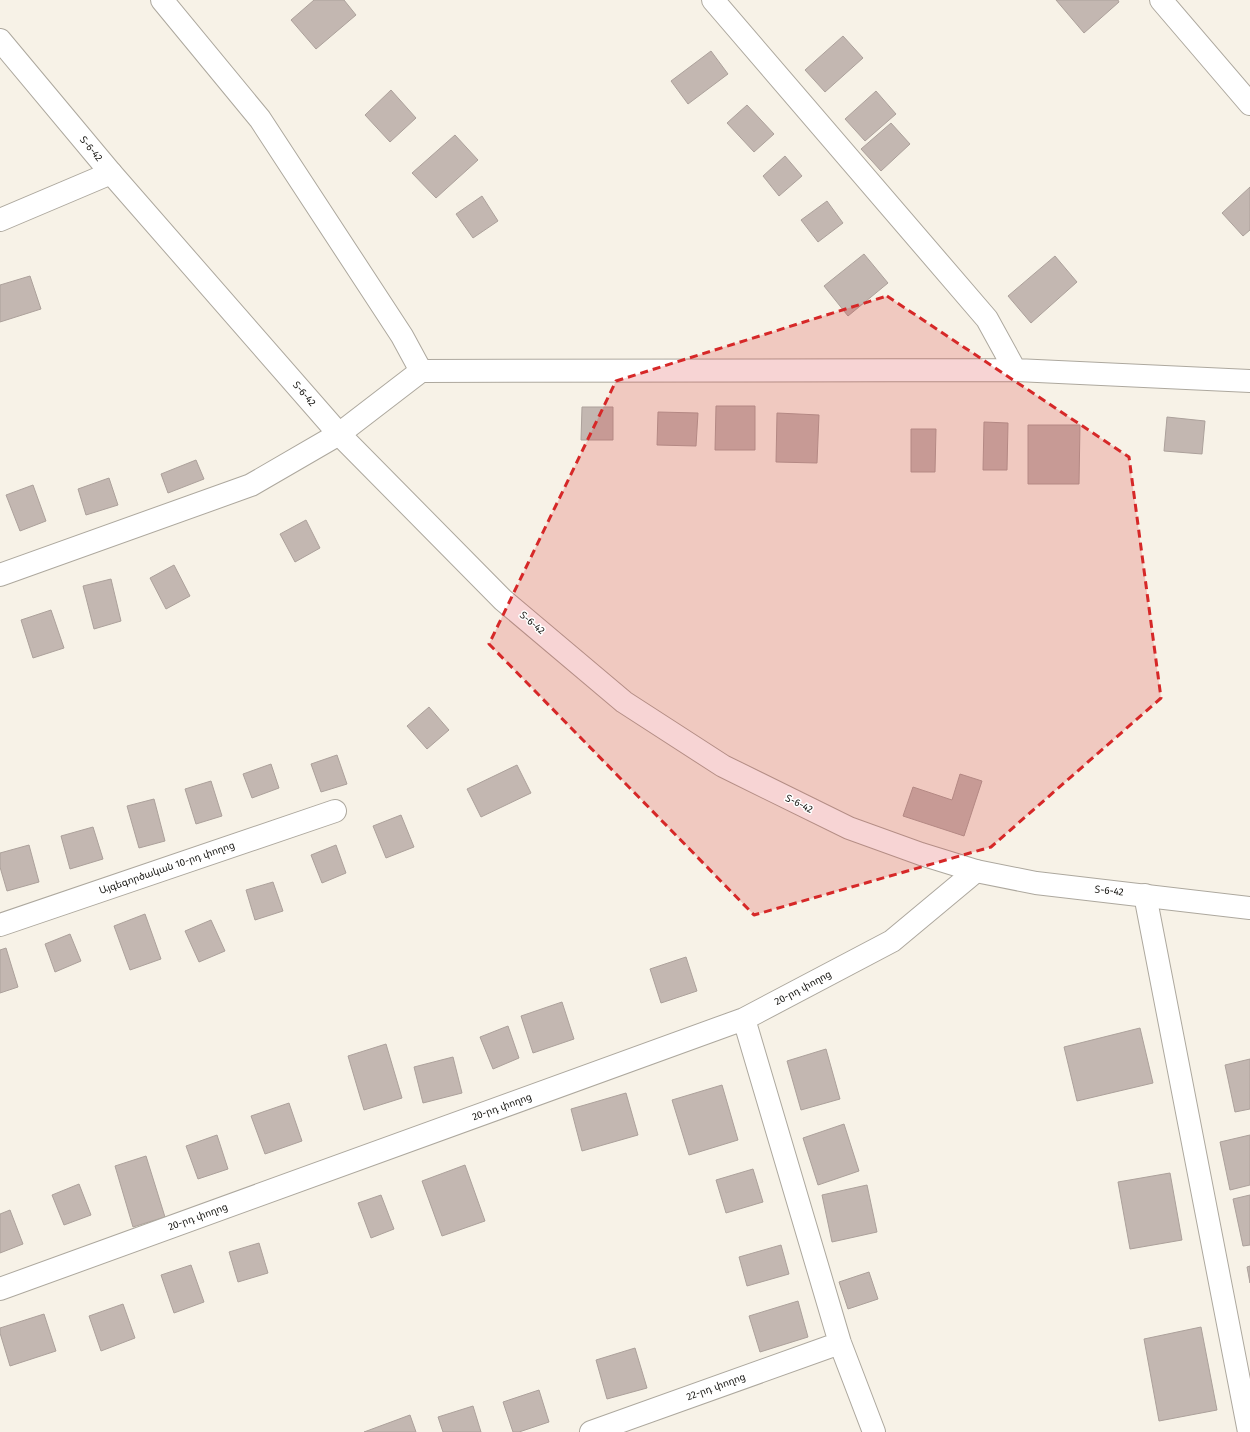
<svg xmlns="http://www.w3.org/2000/svg" width="1250" height="1432" font-family="'Fira Sans','Noto Sans Armenian',sans-serif">
  <style>
    .building { fill: #c3b7b1; stroke: #aca19b }
    .lines { fill: none; stroke-linecap: round; stroke-linejoin: round }
    .minor-casing { stroke: #ada89e; stroke-width: 24 }
    .major-casing { stroke: #ada89e; stroke-width: 24 }
    .minor { stroke: #fff; stroke-width: 22 }
    .major { stroke: #fff; stroke-width: 22 }
    .marked { fill: #d62828; fill-opacity: 0.2; stroke: #d62828; stroke-width: 3; stroke-dasharray: 8 5; stroke-linejoin: round }
    .labels { text-anchor: middle; dominant-baseline: central; stroke-width: 3; stroke-linejoin: round; paint-order: stroke }
    .street-label { font-size: 10px; fill: #151410; stroke: #fff }
  </style>
  <rect width="100%" height="100%" fill="#f7f2e7"/>
  <!-- building -->
  <path class="building" d="M314 0H344L356 15 316 49 291 20Z
    M1056 0H1118L1119 2 1084 33Z
    M843 36 863 58 825 92 805 70Z
    M711 51 728 74 688 104 671 81Z
    M391 90 416 118 390 142 365 115Z
    M876 91 896 114 865 141 845 119Z
    M747 105 774 134 754 152 727 123Z
    M891 123 910 144 881 171 861 149Z
    M455 135 478 160 436 198 412 173Z
    M785 156 802 176 779 196 763 176Z
    M1250 187V230L1243 236 1222 213Z
    M482 196 498 221 473 238 456 214Z
    M827 201 843 223 818 242 801 220Z
    M864 254 888 283 848 316 824 286Z
    M1055 256 1077 282 1031 323 1008 296Z
    M30 276 41 309 0 322V285Z
    M716 406H755V450H715Z
    M582 407H613V440H581Z
    M658 412 698 413 696 446 657 445Z
    M777 413 819 415 817 463 776 462Z
    M1167 417 1205 421 1202 454 1164 451Z
    M984 422 1008 423 1007 470H983Z
    M1028 425H1080L1079 484H1028Z
    M911 429H936L935 472H911Z
    M196 460 204 479 168 493 161 474Z
    M109 478 118 505 86 515 78 489Z
    M33 485 46 521 20 531 6 495Z
    M306 520 320 548 295 562 280 534Z
    M174 565 190 596 166 609 150 578Z
    M111 579 121 621 94 629 83 586Z
    M51 610 64 648 33 658 21 620Z
    M429 707 449 730 427 749 407 726Z
    M337 755 347 784 321 792 311 764Z
    M271 764 279 788 252 798 243 774Z
    M517 765 531 793 481 817 467 789Z
    M960 774 982 781 964 836 903 816 913 787 952 800Z
    M211 781 222 816 196 824 185 789Z
    M154 799 165 841 139 848 127 806Z
    M401 815 414 847 386 858 373 826Z
    M93 827 103 859 70 869 61 836Z
    M29 845 39 882 7 891 0 867V853Z
    M336 845 346 873 322 883 311 855Z
    M273 882 283 911 255 920 246 890Z
    M145 914 161 959 130 970 114 926Z
    M211 920 225 951 199 962 185 931Z
    M70 934 81 961 55 972 45 944Z
    M6 948 18 987 0 993V950Z
    M686 957 697 991 661 1003 650 969Z
    M562 1002 574 1039 533 1053 521 1016Z
    M508 1026 519 1058 493 1069 480 1037Z
    M1140 1028 1153 1083 1077 1101 1064 1047Z
    M386 1044 402 1098 364 1110 348 1056Z
    M826 1049 840 1099 801 1110 787 1061Z
    M453 1057 462 1093 423 1103 414 1067Z
    M1250 1059V1109L1235 1112 1225 1065Z
    M722 1085 738 1140 689 1155 672 1100Z
    M626 1093 638 1135 582 1151 571 1109Z
    M289 1103 302 1141 265 1154 251 1116Z
    M844 1124 859 1171 818 1185 803 1138Z
    M217 1135 228 1169 198 1179 186 1146Z
    M1250 1135V1185L1230 1190 1220 1142Z
    M146 1156 165 1217 133 1227 115 1166Z
    M465 1165 485 1221 442 1236 422 1181Z
    M753 1169 763 1202 726 1213 716 1180Z
    M1170 1173 1182 1240 1130 1249 1118 1182Z
    M79 1184 91 1215 64 1225 52 1195Z
    M867 1185 877 1232 832 1242 822 1195Z
    M381 1195 394 1229 371 1238 358 1203Z
    M1250 1195V1245L1243 1246 1233 1199Z
    M10 1210 23 1244 0 1253V1214Z
    M259 1243 268 1273 238 1282 229 1252Z
    M781 1245 789 1274 747 1286 739 1257Z
    M191 1265 204 1302 174 1313 161 1275Z
    M1250 1266V1283L1247 1267Z
    M869 1272 878 1299 848 1309 839 1282Z
    M798 1301 808 1337 760 1352 749 1316Z
    M123 1304 135 1338 101 1351 89 1316Z
    M44 1314 56 1351 10 1366 0 1333V1328Z
    M1201 1327 1217 1410 1159 1421 1144 1339Z
    M635 1348 647 1388 607 1399 596 1360Z
    M539 1390 549 1422 519 1432H513L503 1402Z
    M473 1406 481 1432H443L438 1417Z
    M410 1415 416 1432H364Z"/>
  <g class="lines">
    <defs>
      <path id="minor" d="M162 0 260 119 402 336 421 371
        M713 0 987 319 1015 370
        M1161 0 1250 104
        M0 220 111 173
        M0 575 251 485 339 434 421 371 1015 370 1250 381
        M1145 895 1249 1432
        M0 925 335 811
        M744 1019 840 1343 874 1432
        M0 1289 744 1019 892 941 976 871
        M591 1432 840 1343"/>
      <path id="major" d="M0 40 111 173 339 434 503 600 624 702 723 766 849 828 921 854 976 871 1036 883 1250 908"/>
    </defs>
    <!-- minor casing -->
    <use href="#minor" class="minor-casing"/>
    <!-- major casing -->
    <use href="#major" class="major-casing"/>
    <!-- minor -->
    <use href="#minor" class="minor"/>
    <!-- major -->
    <use href="#major" class="major"/>
  </g>
  <!-- marked area -->
  <path class="marked" d="M887 296 1129 457 1161 698 991 847 754 915 489 644 616 381Z"/>
  <g class="labels">
    <!-- street labels -->
    <g class="street-label">
      <text transform="translate(91 149) rotate(50)">Տ-6-42</text>
      <text transform="translate(304 394) rotate(49)">Տ-6-42</text>
      <text transform="translate(532 623) rotate(40)">Տ-6-42</text>
      <text transform="translate(799 804) rotate(26)">Տ-6-42</text>
      <text transform="translate(167 868) rotate(-19)">Այգեգործական 10-րդ փողոց</text>
      <text transform="translate(1109 891) rotate(6)">Տ-6-42</text>
      <text transform="translate(803 988) rotate(-28)">20-րդ փողոց</text>
      <text transform="translate(502 1107) rotate(-20)">20-րդ փողոց</text>
      <text transform="translate(198 1217) rotate(-20)">20-րդ փողոց</text>
      <text transform="translate(716 1387) rotate(-20)">22-րդ փողոց</text>
    </g>
  </g>
</svg>
